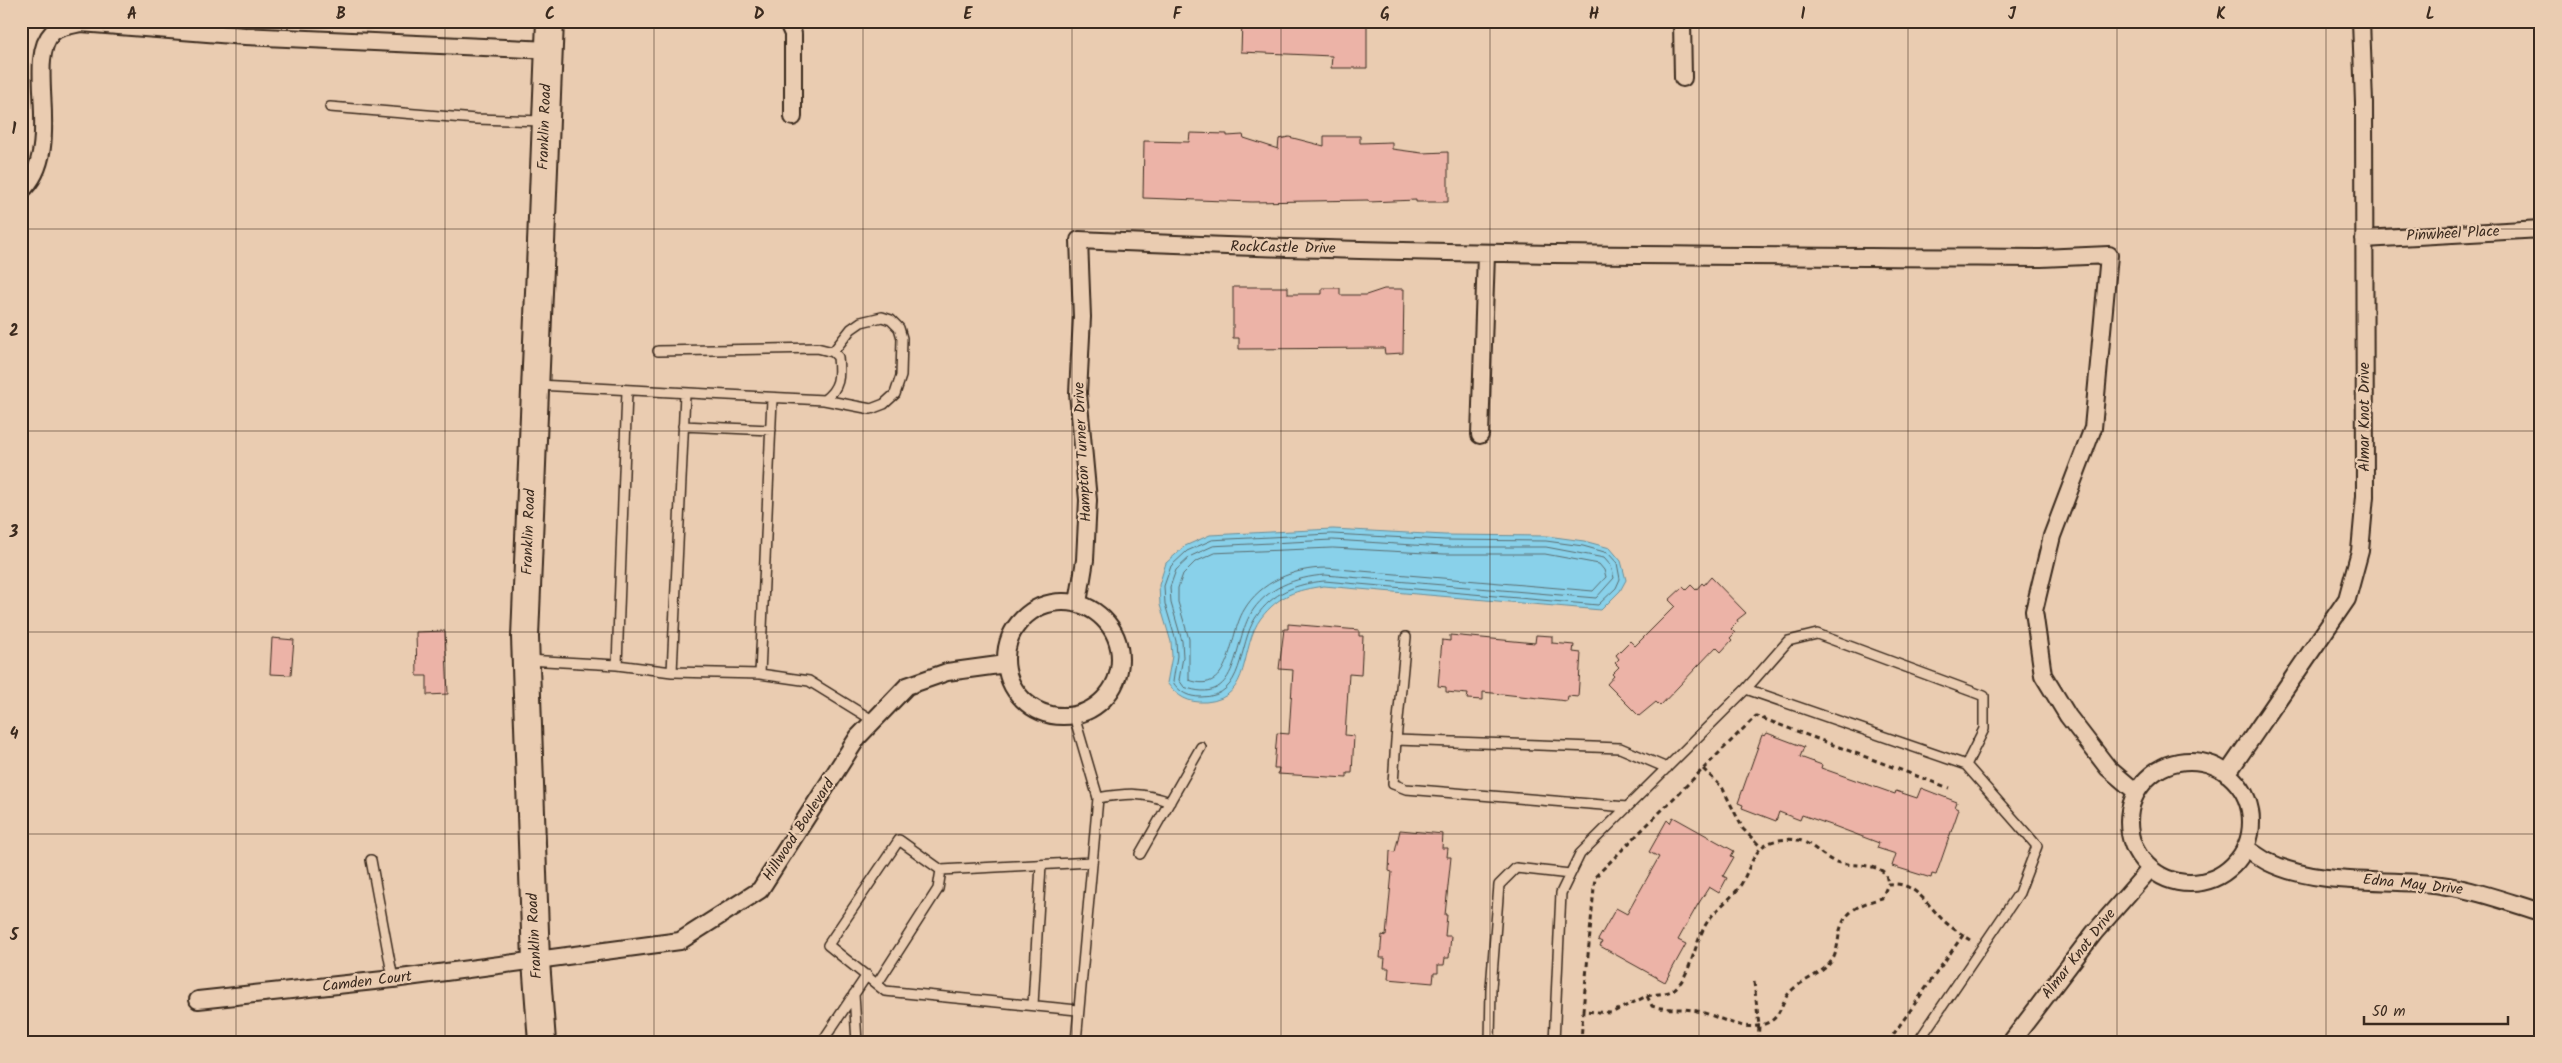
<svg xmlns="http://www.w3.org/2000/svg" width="2562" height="1063" font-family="Kalam,sans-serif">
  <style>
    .water { fill: #89d1ea; stroke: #6a8e98 }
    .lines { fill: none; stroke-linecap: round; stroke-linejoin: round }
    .shore { stroke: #5a6d70; stroke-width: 1 }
    .building { fill: #ecb3a7; stroke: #3b2a1e }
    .service-casing { stroke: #3b2a1e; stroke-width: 12 }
    .minor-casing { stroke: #3b2a1e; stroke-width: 20 }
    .primary-casing { stroke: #3b2a1e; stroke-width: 30 }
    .path { stroke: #3b2a1e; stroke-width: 3; stroke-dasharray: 5 4; stroke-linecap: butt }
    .service { stroke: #eaccb1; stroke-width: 9 }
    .minor { stroke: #eaccb1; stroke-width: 16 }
    .primary { stroke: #eaccb1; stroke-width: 26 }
    .grid { fill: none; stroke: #3b2a1e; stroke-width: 1; stroke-opacity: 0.55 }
    .labels { text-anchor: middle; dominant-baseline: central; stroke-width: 4.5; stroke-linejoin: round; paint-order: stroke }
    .street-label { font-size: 15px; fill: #3b2a1e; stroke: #eaccb1 }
    .neatline { fill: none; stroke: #3b2a1e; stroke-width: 2 }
    .grid-label { font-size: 16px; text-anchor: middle; font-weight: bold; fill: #3b2a1e }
  </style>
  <rect width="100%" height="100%" fill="#eaccb1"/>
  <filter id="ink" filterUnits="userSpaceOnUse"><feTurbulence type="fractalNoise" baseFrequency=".02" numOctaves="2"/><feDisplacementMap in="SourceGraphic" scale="10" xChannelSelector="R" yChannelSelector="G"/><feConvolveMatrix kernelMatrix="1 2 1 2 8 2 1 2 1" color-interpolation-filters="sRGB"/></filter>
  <g filter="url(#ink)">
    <!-- water -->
    <path class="water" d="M1333 529 1445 535 1547 536 1584 541 1610 548 1621 561 1626 580 1620 591 1601 610 1324 586C1296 590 1279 595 1261 618 1239 647 1253 698 1206 702 1188 703 1178 697 1167 683L1172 656 1171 642 1160 605 1159 585 1166 563 1185 546 1210 535Z"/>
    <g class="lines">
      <!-- shore -->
      <path class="shore" d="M1332 534 1445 540 1546 541 1583 546 1608 553 1617 563 1620 579 1616 588 1598 605 1324 581C1296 584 1273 592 1256 617 1237 645 1246 697 1201 697 1188 697 1179 692 1173 682L1177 656 1176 641 1165 604 1164 586 1171 566 1187 551 1212 540Z
        M1333 540 1445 547H1546L1604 558 1611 566 1614 578 1596 598 1325 575C1296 577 1265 588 1250 615 1232 647 1239 707 1184 687L1179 680 1183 657 1182 641 1171 603 1170 587 1176 570 1191 556 1213 546Z
        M1333 548 1444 554H1545L1599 564 1604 570 1606 577 1593 591 1326 568C1294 568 1260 582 1244 610 1228 636 1232 696 1189 680V639L1178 602V588L1183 574 1195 562 1215 553Z"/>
    </g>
    <!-- building -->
    <path class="building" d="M1242 21H1367V68H1331L1332 56 1241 52Z
      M1190 133 1227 134V136L1243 135 1244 138 1278 149 1279 139 1289 137 1324 146V136H1360V143L1392 142V149L1422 153 1448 152V202H1416V200L1369 202 1368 200 1252 202 1143 198 1144 141 1189 142Z
      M1233 287H1288V294H1322V288H1340V295H1366L1384 289H1404L1403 353 1385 354 1384 348 1239 349V338H1233Z
      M1711 577 1746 613 1737 620 1738 622 1731 629 1735 633 1730 638 1732 640 1721 652 1716 647 1660 706 1656 702 1639 716 1607 684 1614 676 1612 674 1619 667 1615 663 1619 659 1616 655 1630 641 1635 646 1675 606 1669 600 1683 587 1686 590 1691 585 1696 590 1702 583 1704 585Z
      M1288 624 1359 630V636H1363L1361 675 1349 674 1345 735 1354 736 1352 773H1347V778L1278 774 1279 768H1274L1277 733 1289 734 1293 670 1279 669 1284 629H1288Z
      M445 631 448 694 427 695V676H417L416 632Z
      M1450 635 1535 643 1536 635 1552 636V643L1574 645 1573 652 1581 653 1578 697 1568 696 1567 701 1483 692V700L1467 699 1468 694 1446 692V687L1438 686 1442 640 1450 641Z
      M272 638 294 640 291 675 270 674Z
      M1767 733 1804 747 1800 757 1822 765 1821 768 1895 794 1896 791 1917 798 1921 788 1957 802 1955 807 1959 809 1936 875 1932 874 1931 878 1892 866 1896 854 1877 848 1879 843 1834 826 1802 815 1800 820 1779 812 1776 821 1742 808 1743 805 1738 803 1762 735 1765 736Z
      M1673 817 1734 851 1731 856 1734 857 1723 876 1727 878 1719 893 1709 887 1697 906 1678 940 1686 944 1665 982 1600 946 1602 942 1598 940 1616 908 1627 914 1659 857 1649 852 1667 820 1670 823Z
      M1400 830 1443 834 1442 848H1448L1447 857H1451L1445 915H1447L1445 936H1451L1449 958H1445L1444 965H1438V973H1434L1433 983 1388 979 1389 968H1384L1385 958H1380L1382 935 1386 936 1388 915 1392 872 1389 871 1390 851 1395 852Z"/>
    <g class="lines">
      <defs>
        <path id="service" d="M330 107 476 119 543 121
          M538 385 824 400C840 388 840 377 838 357L833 352 817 348 658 351
          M824 400 871 409 884 404 895 394 901 376 902 338 899 328 891 320 882 317 861 322 851 329 833 352
          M683 426 771 430
          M1406 637 1396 740 1620 748 1667 768
          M527 660 617 665 672 672 760 674 809 681 874 721
          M617 665 627 391
          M672 672 685 394
          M760 674 772 399
          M1746 689 1788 641 1817 634 1984 696V729L1966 765
          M1074 716 1098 798 1076 1042
          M1396 740 1393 784 1406 789 1627 807
          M1098 798C1127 793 1142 792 1170 802
          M1140 854 1201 747
          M371 860 393 979
          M877 984 938 889 941 870
          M854 994 857 1042
          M1033 1005 1041 865
          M1077 1010 885 991 828 945 899 840 941 870 1092 862
          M822 1042 867 975
          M1490 1042 1491 988 1499 885 1516 868 1570 874
          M1554 1042 1561 893 1580 854 1746 689 1966 765 2037 846 2019 893 1918 1042"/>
        <path id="minor" d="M787 21 793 34V117
          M1682 21 1683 78
          M21 191C66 151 24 62 52 33 59 26 73 25 81 23L245 36 549 50
          M2364 239 2541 229
          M1480 435 1486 254
          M1006 659a57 57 0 1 1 114 0a57 57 0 1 1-114 0Z
          M1078 603 1085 560 1088 500 1078 393 1082 317 1079 240C1399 255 1720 256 2041 258L2109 255 2093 428 2052 536 2034 611 2043 675 2068 716 2108 768 2136 792
          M2129 822a61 61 0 1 1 122 0a61 61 0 1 1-122 0Z
          M2227 774 2347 599 2360 551 2365 496 2364 103 2361 21
          M2245 848C2253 852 2260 858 2268 862 2318 887 2387 878 2441 885 2475 890 2508 902 2541 912
          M198 1000 393 979 680 941 760 890 858 737 907 686 947 672 1006 664
          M2011 1042 2094 933 2150 869"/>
        <path id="primary" d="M542 1042 536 961 525 637 550 21"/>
      </defs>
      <!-- service casing -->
      <use href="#service" class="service-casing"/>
      <!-- minor casing -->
      <use href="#minor" class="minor-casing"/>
      <!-- primary casing -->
      <use href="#primary" class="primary-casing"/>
      <!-- path -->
      <path class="path" d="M1703 769 1722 787 1743 829 1761 847
        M1754 982 1759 1026 1758 1042
        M1647 996C1654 994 1667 994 1673 990 1689 979 1694 948 1702 932 1711 911 1725 905 1738 889 1747 877 1750 859 1761 848 1768 840 1787 838 1797 840 1809 841 1821 855 1833 861 1851 868 1872 861 1886 874L1888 884
        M1583 1011 1595 877 1756 716 1949 788
        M1581 1042 1583 1011 1611 1013 1647 996 1652 1006C1667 1011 1682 1007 1697 1011 1721 1016 1746 1036 1771 1021 1782 1014 1782 998 1792 990 1805 978 1825 974 1834 957 1837 950 1838 942 1839 935 1843 910 1861 904 1882 898L1888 884C1914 881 1925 902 1942 919 1950 927 1961 934 1971 940
        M1888 1042 1963 935"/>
      <!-- service -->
      <use href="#service" class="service"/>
      <!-- minor -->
      <use href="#minor" class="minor"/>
      <!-- primary -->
      <use href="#primary" class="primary"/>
    </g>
  </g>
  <!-- grid -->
  <path class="grid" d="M236 21V1042M445 21V1042M654 21V1042M863 21V1042M1072 21V1042M1281 21V1042M1490 21V1042M1699 21V1042M1908 21V1042M2117 21V1042M2326 21V1042M21 229H2541M21 431H2541M21 632H2541M21 834H2541"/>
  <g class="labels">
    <!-- street labels -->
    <g class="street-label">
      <text transform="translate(545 127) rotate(-88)">Franklin Road</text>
      <text transform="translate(2453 234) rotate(-3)">Pinwheel Place</text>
      <text transform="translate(1283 248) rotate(1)">RockCastle Drive</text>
      <text transform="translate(2365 417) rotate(-90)">Almar Knot Drive</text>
      <text transform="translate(1083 452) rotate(-93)">Hampton Turner Drive</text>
      <text transform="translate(529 532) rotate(-88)">Franklin Road</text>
      <text transform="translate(799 830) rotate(-57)">Hillwood Boulevard</text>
      <text transform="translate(2413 885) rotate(6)">Edna May Drive</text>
      <text transform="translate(535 936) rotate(-93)">Franklin Road</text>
      <text transform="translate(2079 954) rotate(-52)">Almar Knot Drive</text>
      <text transform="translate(367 982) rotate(-7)">Camden Court</text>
    </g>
  </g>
  <!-- margin -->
  <rect width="2562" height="1063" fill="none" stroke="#eaccb1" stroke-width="55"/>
  <!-- scale -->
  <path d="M2364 1016v8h144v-8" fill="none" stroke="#3b2a1e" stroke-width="2.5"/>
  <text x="2372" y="1016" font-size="15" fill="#3b2a1e" stroke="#eaccb1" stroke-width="4" paint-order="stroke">50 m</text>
  <rect x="28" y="28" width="2506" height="1008" class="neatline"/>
  <g class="grid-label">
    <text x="132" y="19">A</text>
    <text x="341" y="19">B</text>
    <text x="550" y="19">C</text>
    <text x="759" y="19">D</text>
    <text x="968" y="19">E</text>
    <text x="1177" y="19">F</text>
    <text x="1385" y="19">G</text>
    <text x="1594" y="19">H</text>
    <text x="1803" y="19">I</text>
    <text x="2012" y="19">J</text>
    <text x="2221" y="19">K</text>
    <text x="2430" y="19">L</text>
    <text x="14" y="134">1</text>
    <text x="14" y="336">2</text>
    <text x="14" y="537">3</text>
    <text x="14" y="739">4</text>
    <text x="14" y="940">5</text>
  </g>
</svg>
